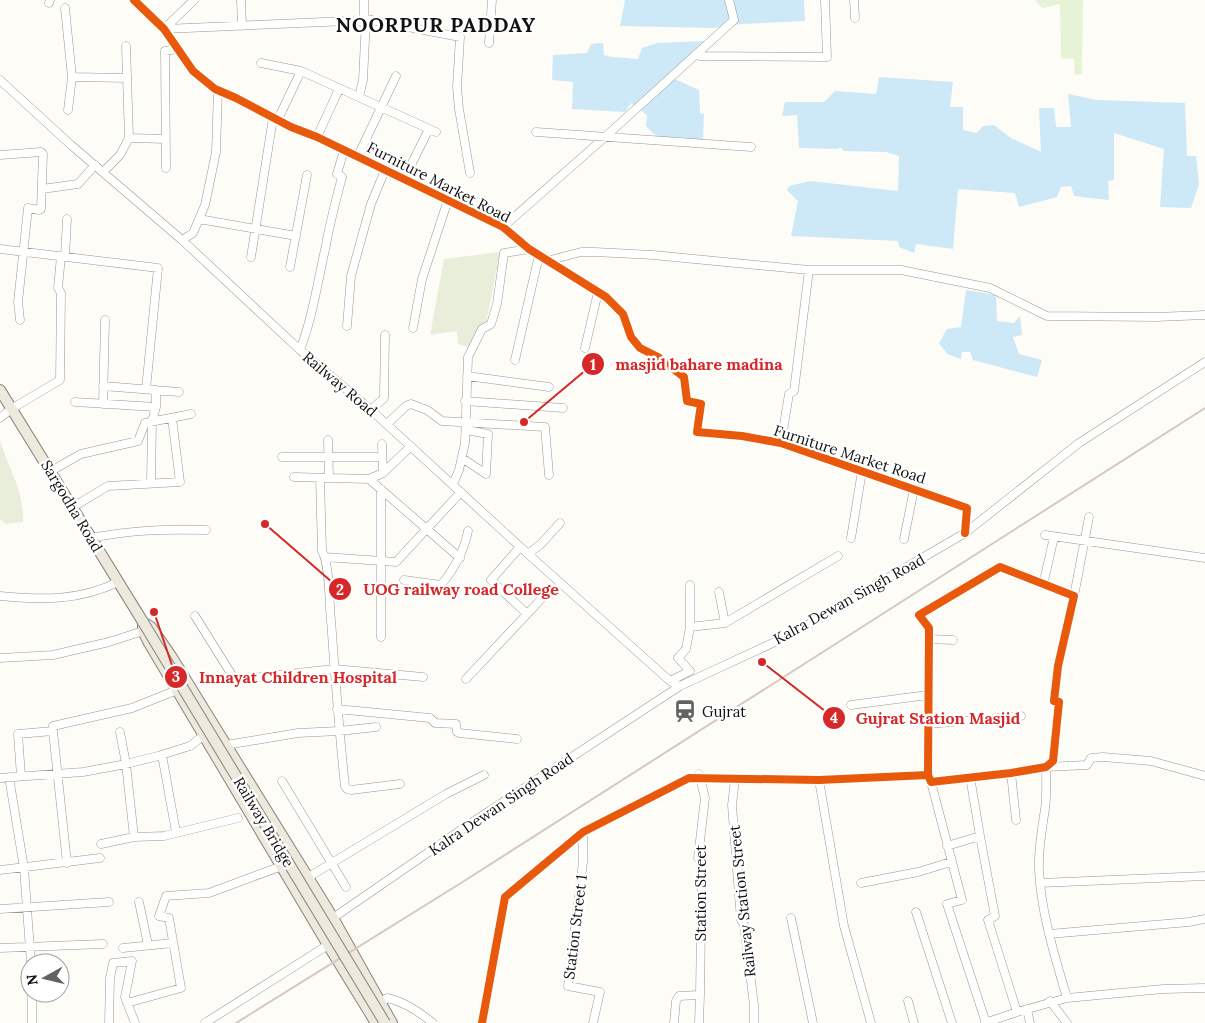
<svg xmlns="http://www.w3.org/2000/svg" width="1205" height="1023" font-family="Lora,serif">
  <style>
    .green { fill: #e7f3d7 }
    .cemetery { fill: #e9eedb }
    .water { fill: #cde8f7 }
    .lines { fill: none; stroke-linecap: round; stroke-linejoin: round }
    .minor-casing { stroke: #979795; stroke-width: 9 }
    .major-casing { stroke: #858482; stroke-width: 12 }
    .minor { stroke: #fffffe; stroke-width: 8 }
    .major { stroke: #ede9dc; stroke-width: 10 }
    .rail { stroke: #d9c6c7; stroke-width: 2 }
    .major-bridge-casing { stroke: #858482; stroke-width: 12; stroke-linecap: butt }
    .major-bridge { stroke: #ede9dc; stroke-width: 10 }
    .cycleway-casing { stroke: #fff; stroke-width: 11 }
    .cycleway { stroke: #e8590c; stroke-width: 8 }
    .labels { text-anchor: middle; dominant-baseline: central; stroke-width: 5; stroke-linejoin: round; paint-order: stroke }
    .street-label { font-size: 15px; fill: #111; stroke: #fff }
    .poi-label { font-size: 15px; fill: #111; stroke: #fff; text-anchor: start }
    .district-label { font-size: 20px; font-weight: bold; letter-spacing: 1px; fill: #111; stroke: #fff }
    .leader { fill: none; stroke: #d62828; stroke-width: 2 }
    .callout-dot { fill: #d62828; stroke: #fff; stroke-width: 2 }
    .mark-label { font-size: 15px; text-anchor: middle; font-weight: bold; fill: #fff }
    .callout-label { font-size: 16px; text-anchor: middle; font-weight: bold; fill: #d62828; stroke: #fff; stroke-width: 5; stroke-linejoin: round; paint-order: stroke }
  </style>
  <rect width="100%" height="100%" fill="#fdfcf7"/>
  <!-- green -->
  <path class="green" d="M1035 0H1083L1082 74 1075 75 1074 59 1061 58 1060 4 1042 8Z"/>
  <!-- cemetery -->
  <path class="cemetery" d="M500 252 486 324 468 347 458 344 457 331 430 335 444 259Z
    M0 440C9 470 24 490 23 522L6 524 0 519Z"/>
  <!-- water -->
  <path class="water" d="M625 0H804L805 21 742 24 713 28 620 26Z
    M706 41 668 76 699 90 700 113 704 114 703 141C695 140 685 137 678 137 660 139 659 140 646 126L647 115 631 103 625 112 572 109 573 82 552 80 553 55 587 53 591 44 603 43 604 55 612 57 638 59 642 48 657 43Z
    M879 77 953 82 950 107H963V130L977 133 983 126 994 125 1011 138 1041 152 1039 108H1054L1056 127H1071L1068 94 1097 100 1185 103 1187 156H1196L1199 184 1191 208 1160 207 1164 149 1114 133V180L1108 181 1109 200 1074 196 1071 186 1061 187 1057 197 1019 207 1015 193 958 189 953 249 916 244 914 253 899 247 898 241 791 236 798 201 787 190 789 186 810 181 898 191 899 156 886 152 844 151 840 147 838 149 799 148 797 115 782 116 785 102H824L835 91 876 94Z
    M966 290 996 295 997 321 1014 323 1020 316 1022 335 1013 337 1019 354 1042 360 1037 377 973 360 970 352H962L961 359 947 354 939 343 947 329 961 327Z"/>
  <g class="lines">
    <defs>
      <path id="minor" d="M134 0 164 29 193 71 215 89 236 98 291 127 317 137 503 227 529 249 606 297 623 314 631 337 640 348 658 357 684 377 687 401 701 404 697 432 742 436 781 443 967 508 965 533
        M241 0 242 26
        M854 0 855 18
        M49 3 50 0
        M65 8 72 77 68 110
        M364 22V0
        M164 29 347 21 364 22 366 19 460 37 457 87 459 109 470 173
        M164 29 194 0
        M489 43 492 0
        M700 56 827 57 825 0
        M261 63 301 71 436 132
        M72 77 127 78
        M0 80 71 145 182 240 300 350 371 410 528 554 670 681 680 686
        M359 97 363 80 366 19
        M536 132 751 147
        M317 137 339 89
        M129 138 166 139
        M0 155 41 152 43 154 41 209 39 210 28 208 18 302 20 320
        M358 156 396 76
        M166 168 165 51 177 49
        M103 172 120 155 129 138 126 46
        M404 179 429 129
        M42 189 78 184 95 165
        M199 219 296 236
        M503 227 605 137 734 20 729 0
        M182 240 193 233 205 205 216 152 218 90
        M0 249 158 268 146 389
        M65 257 67 219
        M251 257 273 118 280 115 301 71
        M547 261 581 252H595L653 255 809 270H901L990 288 1047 316 1156 317 1205 315
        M290 267 307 175
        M347 326 351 276 371 204 385 170
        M413 328 422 279 448 200
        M585 348 598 292
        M300 350C313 316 318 280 326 245 330 222 336 200 342 177L337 174 344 150
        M515 360 539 255
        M467 376 549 387
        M103 386 179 392
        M465 401 563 408
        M75 402 156 407
        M103 404 105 320
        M371 410 384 398 385 335
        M0 418 11 409 60 380 61 293 58 288 61 256
        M387 424 406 406 411 404 427 410 442 421 545 427 549 475
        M328 440 329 478
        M781 443 789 394 794 391 809 270
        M382 444 383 473
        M282 457H382
        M462 458 486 474 488 434 466 430
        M51 471 81 454 138 441 145 423 191 414
        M294 477 369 479 383 473 411 446
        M320 478 322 551C330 565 329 603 331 620 335 675 339 731 345 786L347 789 351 790 400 784
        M369 479 460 558
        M151 483 152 421 156 407V390
        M453 484 459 470 465 443 468 357 482 329 491 324 497 304 504 253 529 249
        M73 507 108 486 180 482 172 418
        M1045 535 1205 558
        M91 538C131 530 166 529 206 530
        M851 538 862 471
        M904 539 914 489
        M520 547 491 580 527 614
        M528 554 541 544 560 523
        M325 557 396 562 461 492
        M404 580 441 585C455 568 464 552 468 531
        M1043 585 1054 537
        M719 592 725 623
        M0 596C42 600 79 601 118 582
        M1074 596 1089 517
        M195 616 235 680 334 669 423 677
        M690 627 725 623 838 556
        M381 637V489
        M929 639 953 640
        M0 658 53 655 109 642 143 631
        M466 679 544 596
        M670 681 690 671 678 658 686 649 690 627V585
        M851 705 928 695
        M337 709 430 718 435 723 456 724 457 732 459 733 517 739
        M928 724 1021 716
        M53 731V726L132 708 177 690
        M120 732 126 764 134 837
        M226 745 298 733 339 731 376 727
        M162 755 176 832
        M1011 773 1016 820
        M21 776 18 734 53 731 67 863
        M9 777 24 868 31 963
        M0 778 83 772 126 764 158 756 190 746 204 735
        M735 779 732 805 741 920 744 925 754 1005V1023
        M819 780 844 926 871 1023
        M282 781 346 887
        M931 782 962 900 947 904 986 1023
        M583 832V862L568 986 600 992 593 1023
        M980 836 995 916 988 920 1017 1012 985 1023
        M101 844 134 837 164 836 238 818
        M947 846 980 836 970 777
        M0 870 100 858
        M307 878 446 794 484 775
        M861 883 918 872 951 862
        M1040 883 1205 876
        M139 902 148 945
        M0 909 109 902
        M916 912 952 1023
        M333 918 471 823 680 686 792 634 965 533 1079 443 1205 362
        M791 918 813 1023
        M1049 934 1189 922 1205 919
        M0 948 103 944
        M123 948 173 943
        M1067 998C1055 957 1041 913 1039 870 1038 849 1042 829 1045 809 1047 795 1046 781 1046 767L1087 765 1091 758 1103 757 1151 761 1205 776
        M908 1001 914 1023
        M1050 1001 1067 1023
        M127 1003 181 988 169 918 159 916 166 896 209 893 282 866
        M380 1003 387 998C405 1002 419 1012 433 1023
        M1027 1009 1030 1023
        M1017 1012 1067 998 1163 989 1205 988
        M32 1023V993
        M109 1023 110 978 113 963 132 961 125 997 135 1023
        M205 1023 328 945
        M482 1023 505 897 583 832 689 778 819 780 928 775 931 782 1011 773 1046 767 1053 761 1059 702 1054 701 1058 666 1074 596 1000 567 919 615 929 628 928 775
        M674 1023 676 1001 679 996 700 995 702 858H698L705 798 699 774
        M699 1023 700 995"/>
      <path id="major" d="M0 390 143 622 151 627 171 656 333 918 392 1023
        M143 625V631L149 643 328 945 376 1023"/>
    </defs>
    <!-- minor casing -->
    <use href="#minor" class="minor-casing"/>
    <!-- major casing -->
    <use href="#major" class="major-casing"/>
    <!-- minor -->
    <use href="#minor" class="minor"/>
    <!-- major -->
    <use href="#major" class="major"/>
    <!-- rail -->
    <path class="rail" d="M236 1023 461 883 1205 408"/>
    <defs>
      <path id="major-bridge" d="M143 622 385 1023"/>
    </defs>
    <!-- major-bridge casing -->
    <use href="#major-bridge" class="major-bridge-casing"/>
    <!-- major-bridge -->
    <use href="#major-bridge" class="major-bridge"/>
    <defs>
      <path id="cycleway" d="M134 0 164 29 193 71 215 89 236 98 291 127 317 137 503 227 529 249 606 297 623 314 631 337 640 348 658 357 684 377 687 401 701 404 697 432 742 436 781 443 967 508 965 533
        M482 1023 505 897 583 832 689 778 819 780 928 775 931 782 1011 773 1046 767 1053 761 1059 702 1054 701 1058 666 1074 596 1000 567 919 615 929 628 928 775"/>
    </defs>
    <!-- cycleway casing -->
    <use href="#cycleway" class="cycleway-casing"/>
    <!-- cycleway -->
    <use href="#cycleway" class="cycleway"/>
  </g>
  <!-- icons -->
  <defs>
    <symbol id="station-bare" viewBox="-9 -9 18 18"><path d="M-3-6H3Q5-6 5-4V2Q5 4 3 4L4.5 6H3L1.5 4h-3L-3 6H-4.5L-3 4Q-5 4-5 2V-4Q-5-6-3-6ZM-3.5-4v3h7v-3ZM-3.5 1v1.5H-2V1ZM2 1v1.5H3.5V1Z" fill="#646362" stroke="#fff" stroke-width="2.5" paint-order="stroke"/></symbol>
  </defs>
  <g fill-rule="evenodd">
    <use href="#station-bare" x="669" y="695" width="32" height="32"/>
  </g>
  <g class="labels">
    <!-- street labels -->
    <g class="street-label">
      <text transform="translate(439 182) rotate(27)">Furniture Market Road</text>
      <text transform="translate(340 384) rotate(40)">Railway Road</text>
      <text transform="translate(850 454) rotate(18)">Furniture Market Road</text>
      <text transform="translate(72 506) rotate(59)">Sargodha Road</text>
      <text transform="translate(849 599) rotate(-29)">Kalra Dewan Singh Road</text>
      <text transform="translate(501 804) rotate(-34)">Kalra Dewan Singh Road</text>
      <text transform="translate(264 822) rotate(59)">Railway Bridge</text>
      <text transform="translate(700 893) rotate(-90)">Station Street</text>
      <text transform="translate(742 901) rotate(-96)">Railway Station Street</text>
      <text transform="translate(575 927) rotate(-83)">Station Street 1</text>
    </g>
    <!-- poi labels -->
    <g class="poi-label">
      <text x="702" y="711">Gujrat</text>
    </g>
    <!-- district labels -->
    <g class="district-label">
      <text x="436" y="24">NOORPUR PADDAY</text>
    </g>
  </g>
  <!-- callouts -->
  <path class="leader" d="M524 422L593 364M265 524L340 589M154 612L176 677M762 662L834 718"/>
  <g class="callout-dot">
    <circle cx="524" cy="422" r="5"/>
    <circle cx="265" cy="524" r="5"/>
    <circle cx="154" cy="612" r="5"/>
    <circle cx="762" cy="662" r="5"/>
    <circle cx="593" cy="364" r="12"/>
    <circle cx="340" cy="589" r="12"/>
    <circle cx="176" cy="677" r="12"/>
    <circle cx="834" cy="718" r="12"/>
  </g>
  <g class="mark-label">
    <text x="593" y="370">1</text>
    <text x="340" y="595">2</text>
    <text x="176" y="682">3</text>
    <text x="834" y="723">4</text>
  </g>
  <g class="callout-label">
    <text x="699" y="370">masjid bahare madina</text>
    <text x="461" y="595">UOG railway road College</text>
    <text x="298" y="683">Innayat Children Hospital</text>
    <text x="938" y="724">Gujrat Station Masjid</text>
  </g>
  <!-- north arrow -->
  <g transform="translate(45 978) rotate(262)"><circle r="24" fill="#ffffff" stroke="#a0a0a0"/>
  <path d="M0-4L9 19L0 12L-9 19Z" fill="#646362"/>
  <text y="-8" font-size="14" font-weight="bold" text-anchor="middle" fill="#111111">N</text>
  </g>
</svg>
